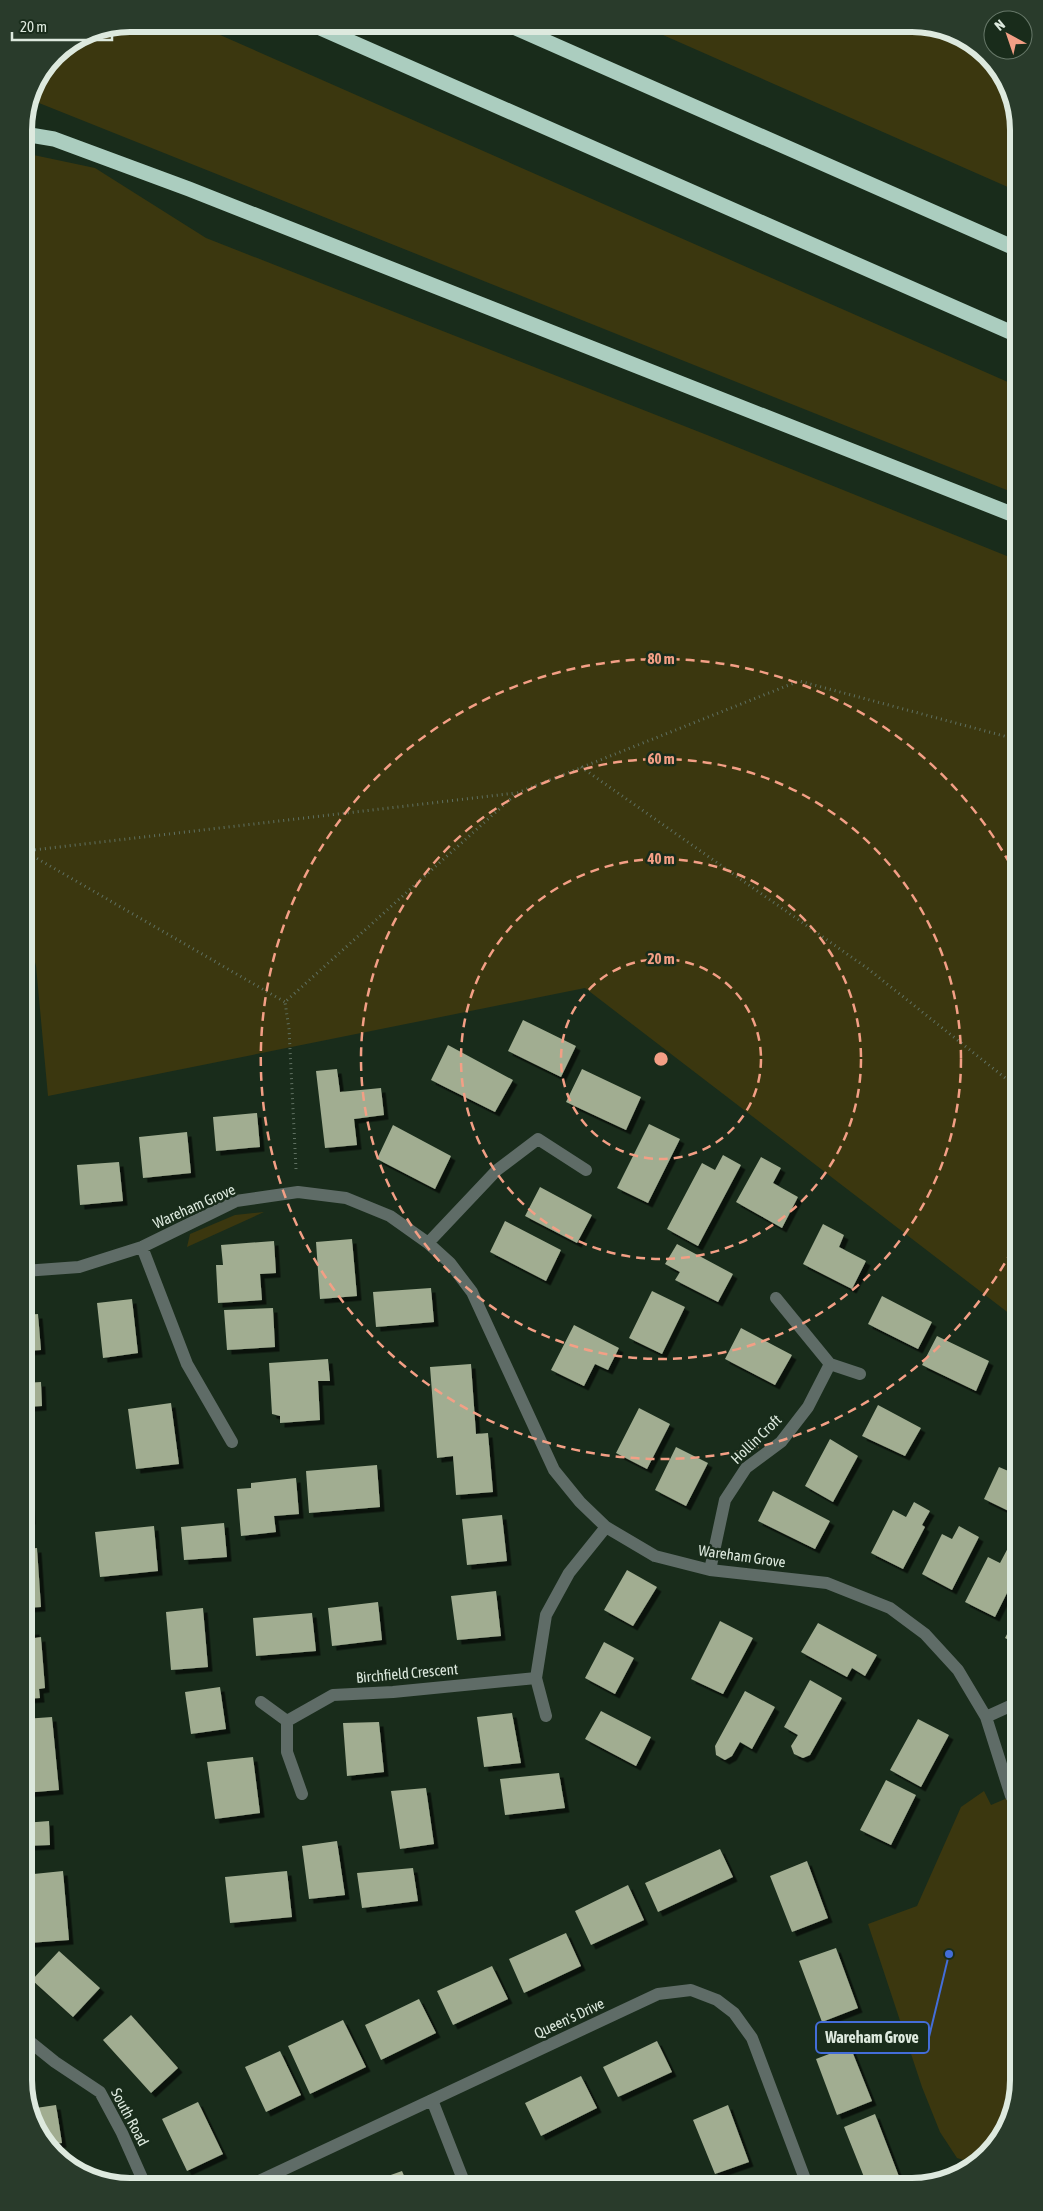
<svg xmlns="http://www.w3.org/2000/svg" width="1043" height="2211" font-family="'Asap Condensed',sans-serif">
  <style>
    .green { fill: #3b370f }
    .building { fill: #a1ad91; filter: url(#shadow) }
    .lines { fill: none; stroke-linecap: round; stroke-linejoin: round }
    .path { stroke: #5f7061; stroke-width: 3; stroke-dasharray: 1 4; stroke-linecap: butt }
    .minor { stroke: #5f6c67; stroke-width: 12 }
    .highway { stroke: #abcdbf; stroke-width: 15 }
    .ring { fill: none; stroke: #f39f85; stroke-width: 2.5; stroke-dasharray: 9 6 }
    .labels { text-anchor: middle; dominant-baseline: central; stroke-width: 5; stroke-linejoin: round; paint-order: stroke }
    .street-label { font-size: 15px; fill: #dde9de; stroke: #192c1b }
    .rim { fill: none; stroke: #dde9de; stroke-width: 6 }
    .centre { fill: #f39f85; stroke: #192c1b; stroke-width: 2.5 }
    .ring-label { font-size: 15px; text-anchor: middle; font-weight: bold; fill: #f39f85; stroke: #192c1b; stroke-width: 5; stroke-linejoin: round; paint-order: stroke }
    .leader { fill: none; stroke: #436dd9; stroke-width: 2 }
    .callout-dot { fill: #436dd9; stroke: #192c1b; stroke-width: 2 }
    .callout { fill: #192c1b; stroke: #436dd9; stroke-width: 2 }
    .callout-label { font-size: 16px; text-anchor: middle; font-weight: bold; fill: #dde9de }
  </style>
  <defs>
    <filter id="shadow"><feDropShadow dx="4.5" dy="4.5" stdDeviation="0" flood-color="#0009"/></filter>
  </defs>
  <rect width="100%" height="100%" fill="#192c1b"/>
  <!-- green -->
  <path class="green" d="M130 24H195L1019 387V495L34 101 58 53 90 32Z
    M638 24H918L986 57 1011 90 1019 130V192Z
    M24 153 95 168 206 238 707 435 1019 561V1321L585 988 48 1096 36 966 24 920Z
    M264 1212 187 1247 190 1234 235 1215Z
    M984 1791 991 1805 1019 1793V2081L1001 2140 973 2163 957 2158 940 2132 922 2087 868 1924 917 1906 961 1807Z"/>
  <!-- building -->
  <path class="building" d="M523 1020 576 1046 561 1077 508 1051Z
    M448 1045 513 1080 495 1112 431 1080Z
    M337 1069 340 1092 381 1088 384 1115 354 1119 357 1145 325 1148 316 1071Z
    M582 1069 641 1097 626 1130 566 1102Z
    M257 1113 260 1147 216 1151 213 1117Z
    M649 1124 680 1139 648 1203 617 1188Z
    M393 1125 451 1156 435 1189 377 1159Z
    M187 1132 191 1173 143 1178 139 1137Z
    M723 1155 741 1165 698 1246 667 1229 702 1163 715 1170Z
    M761 1157 781 1168 773 1183 798 1197 782 1228 736 1202Z
    M119 1162 123 1201 80 1205 77 1165Z
    M540 1187 592 1215 577 1243 525 1216Z
    M505 1221 561 1250 546 1281 490 1252Z
    M823 1224 844 1235 839 1247 866 1261 852 1289 803 1264Z
    M352 1239 357 1296 320 1299 316 1242Z
    M274 1241 276 1273 260 1274 262 1300 218 1303 216 1265H223L221 1245Z
    M677 1244 733 1274 718 1302 675 1280 680 1272 665 1264Z
    M431 1288 434 1322 376 1327 373 1292Z
    M652 1291 685 1307 662 1354 629 1338Z
    M882 1296 932 1322 918 1349 868 1324Z
    M132 1299 138 1353 103 1358 97 1303Z
    M273 1308 275 1347 227 1350 224 1310Z
    M38 1314 41 1350 24 1351V1315Z
    M574 1325 619 1348 608 1370 595 1364 584 1386 551 1370Z
    M741 1328 792 1355 775 1385 725 1359Z
    M937 1336 989 1361 976 1391 922 1365Z
    M328 1359 330 1381H318L320 1420 280 1423V1416L272 1414 269 1363Z
    M471 1364 476 1434 488 1433 493 1492 456 1495 453 1456 437 1458 430 1367Z
    M41 1382 42 1406 26 1407 27 1441H24V1383Z
    M171 1403 179 1464 136 1469 128 1409Z
    M878 1405 921 1428 905 1456 862 1436Z
    M639 1408 670 1424 647 1469 616 1453Z
    M830 1439 858 1456 833 1502 805 1486Z
    M676 1447 708 1463 686 1506 655 1490Z
    M1019 1461V1516L984 1499 999 1467 1013 1473Z
    M377 1465 380 1507 309 1513 306 1471Z
    M28 1470 31 1520H24V1471Z
    M296 1478 299 1514 274 1516 276 1532 241 1536 237 1489 251 1488V1483Z
    M773 1491 830 1521 815 1549 758 1521Z
    M914 1502 930 1511 922 1525 925 1527 903 1569 871 1553 893 1510 906 1517Z
    M502 1515 507 1561 467 1565 462 1519Z
    M224 1523 227 1557 184 1560 181 1527Z
    M154 1526 158 1571 100 1577 95 1532Z
    M959 1526 979 1537 952 1590 922 1574 942 1534 952 1539Z
    M1009 1546 1019 1552V1569L995 1617 965 1602 988 1557 1000 1563Z
    M37 1548 41 1607 24 1608V1549Z
    M627 1570 657 1587 633 1626 604 1610Z
    M496 1591 501 1636 457 1640 451 1596Z
    M378 1602 382 1640 332 1646 328 1608Z
    M203 1608 208 1667 171 1670 166 1612Z
    M1019 1611V1645L1005 1638Z
    M312 1613 316 1651 256 1656 253 1618Z
    M720 1621 753 1638 723 1694 691 1679Z
    M818 1623 877 1655 865 1676 852 1668 847 1677 801 1652Z
    M35 1630V1638L41 1637 45 1688 39 1689 40 1698 24 1699V1631Z
    M604 1642 634 1658 615 1694 585 1678Z
    M810 1680 842 1698 810 1755 803 1758 794 1754 791 1746 798 1735 784 1727Z
    M220 1687 226 1729 191 1734 185 1692Z
    M745 1691 775 1707 752 1749 740 1742 732 1756 725 1760 716 1755 715 1746Z
    M601 1711 651 1737 636 1766 585 1739Z
    M512 1713 521 1763 484 1767 477 1717Z
    M52 1717 59 1790 24 1793V1719Z
    M918 1719 949 1735 921 1787 890 1770Z
    M379 1722 384 1772 347 1776 343 1723Z
    M253 1757 260 1813 215 1819 207 1762Z
    M559 1773 565 1808 505 1815 500 1779Z
    M886 1780 916 1795 891 1845 860 1830Z
    M426 1788 434 1844 400 1849 391 1791Z
    M49 1821 50 1845 24 1846V1823Z
    M337 1841 345 1895 309 1899 302 1846Z
    M720 1849 733 1877 658 1912 645 1883Z
    M807 1861 828 1918 792 1932 770 1876Z
    M413 1868 418 1901 362 1908 357 1873Z
    M63 1871 69 1940 29 1943 24 1875Z
    M287 1871 292 1917 230 1923 225 1877Z
    M628 1885 644 1920 591 1945 575 1911Z
    M566 1933 581 1966 524 1993 509 1959Z
    M836 1948 858 2008 822 2022 799 1961Z
    M59 1951 100 1988 73 2017 32 1980Z
    M492 1966 508 1999 453 2025 437 1991Z
    M419 1999 436 2033 381 2060 365 2025Z
    M131 2015 178 2068 151 2093 103 2040Z
    M343 2020 366 2067 310 2094 288 2046Z
    M657 2041 672 2072 618 2097 603 2067Z
    M850 2046 872 2101 837 2115 816 2059Z
    M280 2051 301 2095 266 2112 245 2067Z
    M581 2076 597 2108 541 2136 525 2103Z
    M198 2102 223 2154 187 2171 162 2119Z
    M56 2105 62 2143 51 2144 32 2121 29 2109Z
    M728 2105 749 2162 715 2174 693 2120Z
    M875 2114 890 2153 903 2187H868L844 2127Z
    M402 2171 409 2187H373L371 2182Z
    M559 2178 562 2187H534Z"/>
  <g class="lines">
    <!-- path -->
    <path class="path" d="M581 767 867 968 1019 1089
      M24 851 285 1002
      M25 851 516 793
      M296 1169 289 1029 285 1002 517 793 799 681 1019 740"/>
    <!-- minor -->
    <path class="minor" d="M428 1243 497 1170 538 1139 586 1170
      M142 1247 187 1364 232 1442
      M24 1271 79 1267 142 1247 236 1201 298 1192 346 1198 390 1216 428 1243 450 1263 472 1292 554 1470 580 1502 606 1527 655 1556 710 1570 827 1583 890 1608 925 1634 958 1670 986 1717 1011 1796
      M830 1364 860 1374
      M710 1570 725 1500 746 1468 781 1442 808 1407 830 1364 776 1298
      M536 1678 546 1716
      M261 1702 287 1721
      M986 1717 1019 1702
      M302 1794 287 1752V1721L333 1695 393 1692 536 1678 546 1615 569 1573 606 1527
      M24 2037 55 2062 100 2092 122 2133 146 2187
      M432 2100 466 2187
      M246 2187 658 1994 691 1990 717 2000 734 2013 752 2038 808 2187"/>
    <!-- highway -->
    <path class="highway" d="M311 24 1019 336
      M507 24 1019 250
      M24 134 54 139 189 189 1019 517"/>
  </g>
  <!-- distance rings -->
  <g class="ring">
    <circle cx="661" cy="1059" r="100"/>
    <circle cx="661" cy="1059" r="200"/>
    <circle cx="661" cy="1059" r="300"/>
    <path d="M1019 1237A400 400 0 1 1 1019 881"/>
  </g>
  <g class="labels">
    <!-- street labels -->
    <g class="street-label">
      <text transform="translate(194 1206) rotate(-24)">Wareham Grove</text>
      <text transform="translate(756 1439) rotate(-44)">Hollin Croft</text>
      <text transform="translate(742 1556) rotate(8)">Wareham Grove</text>
      <text transform="translate(407 1673) rotate(-5)">Birchfield Crescent</text>
      <text transform="translate(569 2018) rotate(-25)">Queen's Drive</text>
      <text transform="translate(130 2117) rotate(62)">South Road</text>
    </g>
  </g>
  <!-- crop -->
  <path d="M0 0H1043V2211H0ZM130 32H912A98 98 0 0 1 1010 130V2080A98 98 0 0 1 912 2178H130A98 98 0 0 1 32 2080V130A98 98 0 0 1 130 32Z" fill="#293b2b" fill-rule="evenodd"/>
  <path class="rim" d="M130 32H912A98 98 0 0 1 1010 130V2080A98 98 0 0 1 912 2178H130A98 98 0 0 1 32 2080V130A98 98 0 0 1 130 32Z"/>
  <circle cx="661" cy="1059" r="8" class="centre"/>
  <g class="ring-label">
    <text x="661" y="664">80 m</text>
    <text x="661" y="764">60 m</text>
    <text x="661" y="864">40 m</text>
    <text x="661" y="964">20 m</text>
  </g>
  <!-- callouts -->
  <path class="leader" d="M949 1954L929 2037"/>
  <circle class="callout-dot" cx="949" cy="1954" r="5"/>
  <rect class="callout" x="816" y="2022" width="113" height="31" rx="5"/>
  <g class="callout-label">
    <text x="872" y="2043">Wareham Grove</text>
  </g>
  <!-- north arrow -->
  <g transform="translate(1008 35) rotate(320)"><circle r="24" fill="#192c1b" stroke="#677869"/>
  <path d="M0-4L9 19L0 12L-9 19Z" fill="#f39f85"/>
  <text y="-8" font-size="14" font-weight="bold" text-anchor="middle" fill="#dde9de">N</text>
  </g>
  <!-- scale -->
  <path d="M12 32v8h100v-8" fill="none" stroke="#dde9de" stroke-width="2.5"/>
  <text x="20" y="32" font-size="15" fill="#dde9de" stroke="#192c1b" stroke-width="4" paint-order="stroke">20 m</text>
</svg>
